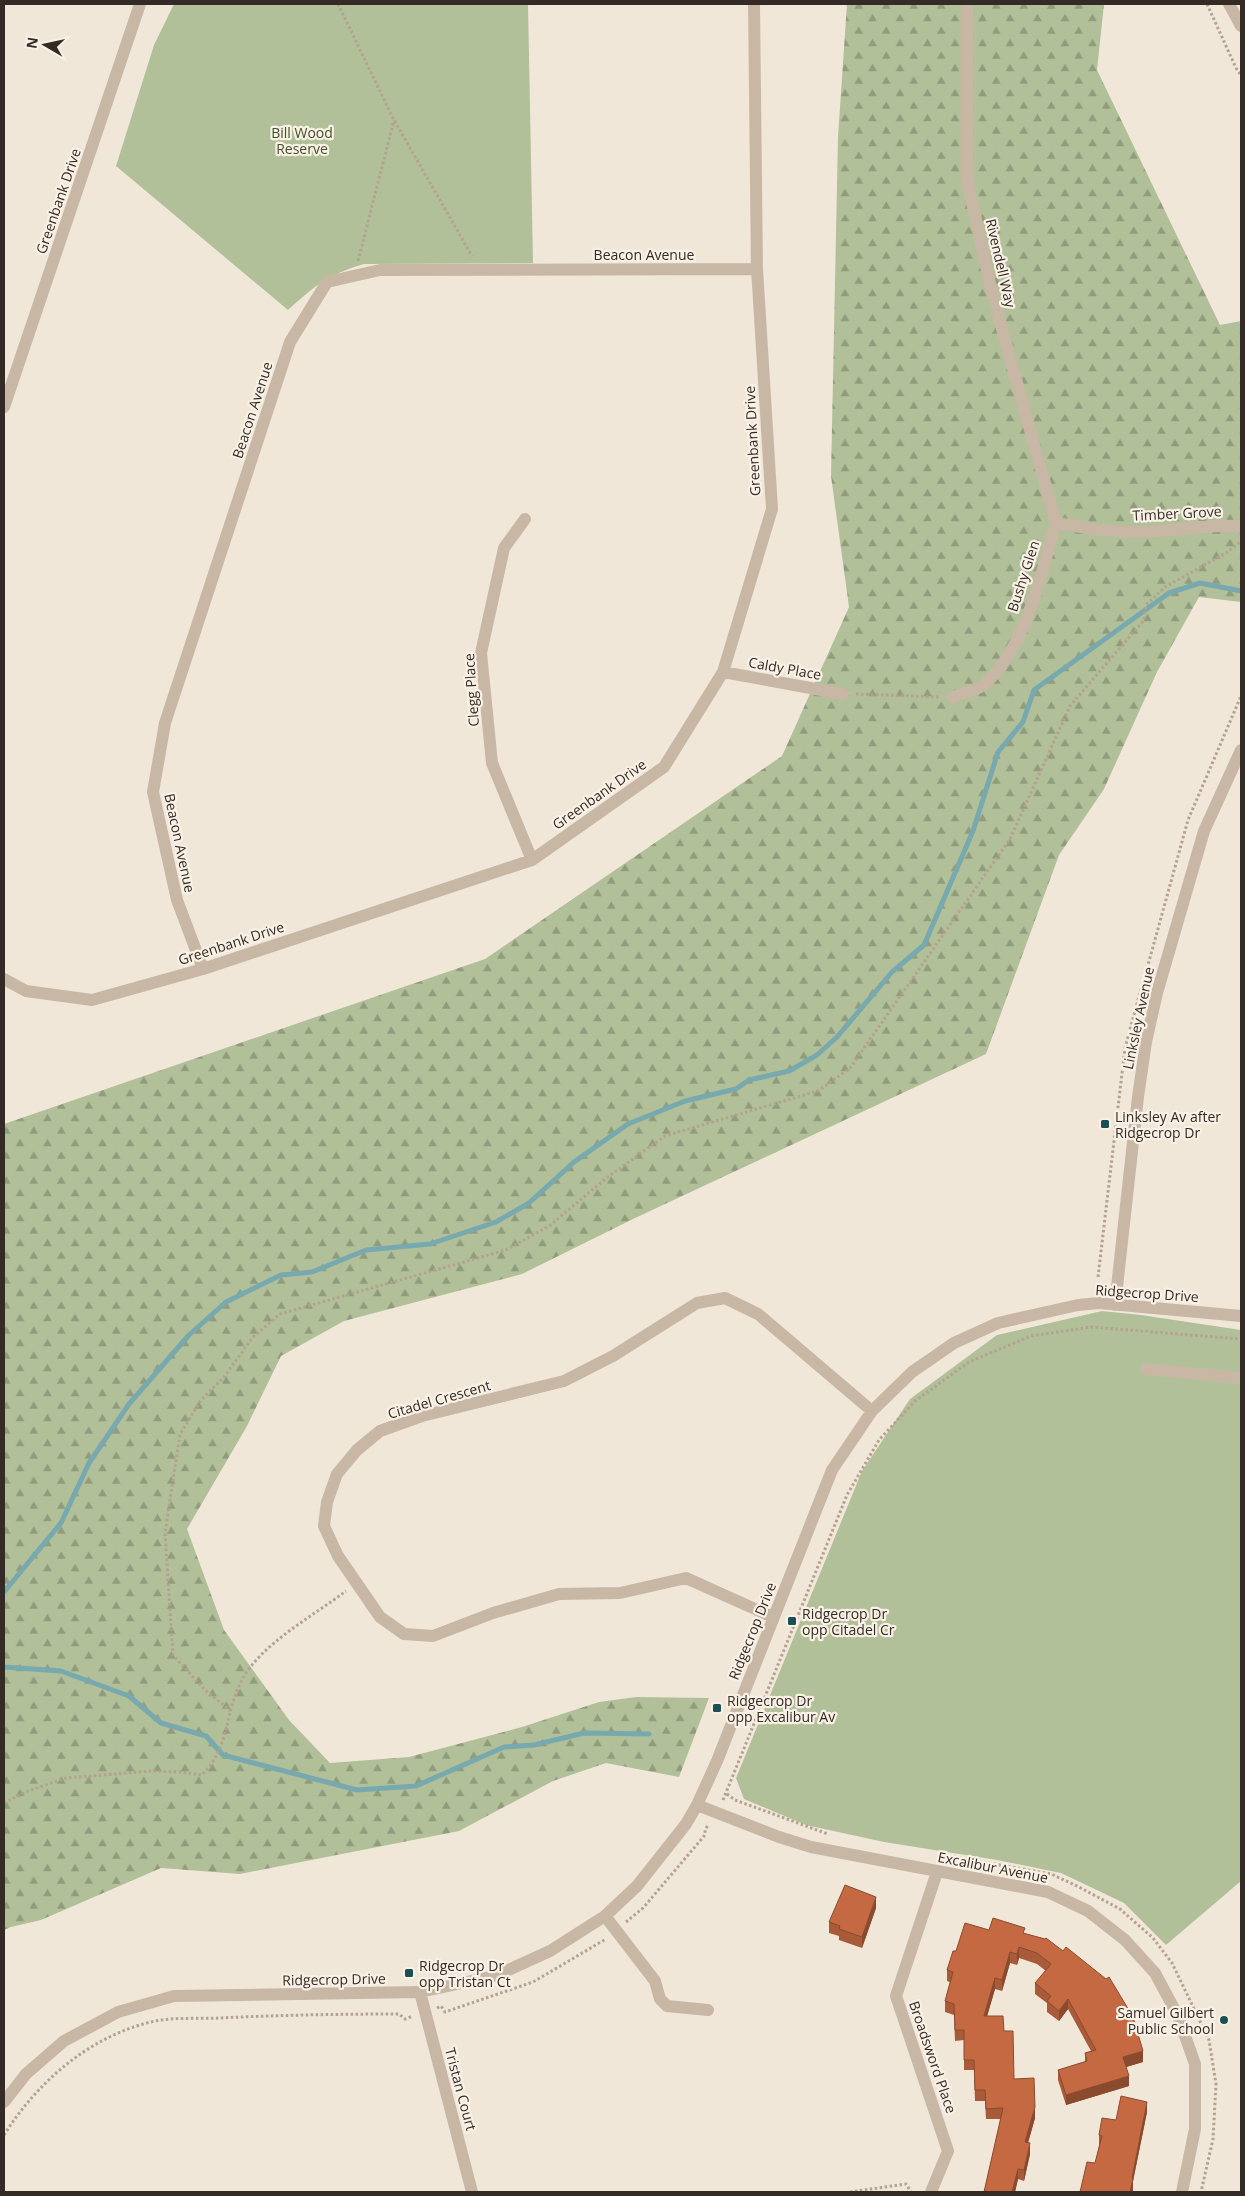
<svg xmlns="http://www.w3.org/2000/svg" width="1245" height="2196" font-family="'Open Sans',sans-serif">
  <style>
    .forest { fill: url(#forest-firs) }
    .green { fill: #b1c099 }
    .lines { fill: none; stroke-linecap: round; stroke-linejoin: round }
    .stream { stroke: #78a9ae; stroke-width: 5 }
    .path { stroke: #b4a18f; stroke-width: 3; stroke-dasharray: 2.5 2.5; stroke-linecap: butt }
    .minor { stroke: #c9b7a5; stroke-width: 12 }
    .wall { fill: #a95a39 }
    .shaded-wall { fill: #8a4a2e }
    .building { fill: #c56942; stroke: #8a4a2e }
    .poi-dot { fill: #1c4f55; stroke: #f9f1e5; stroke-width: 2 }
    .labels { text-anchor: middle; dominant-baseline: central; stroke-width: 4.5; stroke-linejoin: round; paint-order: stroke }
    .park-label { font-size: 14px; fill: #42522a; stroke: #f9f1e5 }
    .street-label { font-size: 14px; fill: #342b26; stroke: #f9f1e5 }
    .poi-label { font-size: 14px; fill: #342b26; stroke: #f9f1e5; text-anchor: start }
  </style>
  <defs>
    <pattern id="forest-firs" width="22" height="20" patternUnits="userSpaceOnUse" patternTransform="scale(1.25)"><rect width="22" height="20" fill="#b1c099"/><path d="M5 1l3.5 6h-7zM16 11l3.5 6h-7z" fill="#919c7d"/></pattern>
  </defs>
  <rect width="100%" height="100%" fill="#f1e7d9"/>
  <!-- forest -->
  <path class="forest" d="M847 4H1104L1097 70 1220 325 1241 321V602L1199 597 1157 672 1104 789 1059 855 986 1054 633 1219 522 1274 344 1321 281 1356 247 1426 187 1529 224 1630 289 1720 330 1763 409 1757 522 1727 599 1702 636 1697 709 1698 679 1777 606 1763 553 1781 459 1831 240 1874 161 1868 41 1920 11 1927 4 1930V1124L485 959 782 756 849 607 831 476 838 137Z"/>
  <!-- green -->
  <path class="green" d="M174 4H528L533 263 364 264C327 275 316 285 288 310L116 166 154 45Z
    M1102 1311 1141 1315 1241 1330V1881L1166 1945 1124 1903 1061 1873 997 1860 884 1842 806 1825 744 1799 736 1778 862 1471 910 1399 997 1335Z"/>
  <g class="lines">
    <!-- stream -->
    <path class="stream" d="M4 1592 61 1523 89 1463 129 1404 189 1335 226 1302 281 1275 312 1272 366 1250 430 1244 496 1222 529 1203 574 1162 628 1124 685 1101 736 1089 749 1080 789 1071 817 1055 837 1037 892 972 924 945 973 831 998 752 1023 722 1034 690 1169 593 1200 583 1241 591
      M4 1667 61 1671 129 1696 161 1723 206 1736 223 1755 357 1790 416 1786 504 1747 534 1745 584 1733 649 1734"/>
    <!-- path -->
    <path class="path" d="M338 4 394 120 472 256
      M1207 4 1236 68 1241 75
      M358 261 394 120
      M856 694 940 697
      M1143 983 1188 820 1241 696
      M1098 1277 1125 1048 1141 989
      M231 1711 204 1689 173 1655 165 1533 180 1434 201 1400 224 1377 253 1337 280 1314 506 1250 549 1226 609 1176 665 1136 818 1091 850 1068 1010 839 1070 706 1144 620 1146 605 1165 587 1226 553 1241 541
      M727 1794 735 1800 828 1834
      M723 1800 847 1495 879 1440 915 1401 969 1362 1031 1336 1091 1327 1241 1339
      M4 1803 28 1791 66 1778 150 1771 180 1772 202 1775C231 1746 224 1713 242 1680 261 1644 313 1616 346 1591
      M954 1857 1051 1874 1077 1886 1120 1909 1153 1938 1172 1963 1209 2040 1216 2084 1213 2139 1201 2192
      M626 1922 643 1908 705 1835V1830L708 1825
      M437 2008 441 2006 445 2012 533 1982 606 1939
      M4 2135C38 2081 91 2035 155 2021 176 2017 199 2019 220 2018 280 2015 339 2014 399 2014L405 2019 413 2016
      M850 2192 906 2184 911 2192"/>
    <!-- minor -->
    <path class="minor" d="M967 4V179L992 293 1056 523
      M1229 4 1241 26
      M4 407 140 4
      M525 519 504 548 481 653 492 763 532 860
      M1056 523C1083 527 1112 533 1141 532 1175 531 1207 524 1241 526
      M723 672 843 694
      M953 697C963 693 978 690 985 684 1027 645 1040 576 1056 523
      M203 969 177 900 153 792 165 723 290 342 327 282 380 270 757 269
      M4 979 26 991 92 1000 203 969 532 860 664 767 723 672 772 509 757 269 754 4
      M1115 1305 1138 1097 1146 1042 1157 993 1204 831 1241 750
      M1146 1369 1241 1378
      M773 1617 686 1578 620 1593 559 1594 493 1613 433 1636 404 1634 380 1617 338 1556 324 1526 327 1502 337 1474 357 1450 380 1431 422 1416 564 1381 613 1356 697 1303 725 1298 758 1314 872 1411
      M697 1805 779 1837 811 1847 1048 1892 1088 1911 1125 1940 1155 1973 1178 2016 1195 2064V2129L1182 2192
      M605 1916 655 1981 660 1999 667 2006 708 2010
      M420 1992 472 2192
      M4 2102 26 2074 64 2041 118 2012 174 1996 420 1992 495 1976 550 1951 605 1916 637 1886 686 1824 697 1805 717 1761 832 1470 872 1411 912 1372 954 1343 998 1323 1078 1305 1099 1303 1241 1316
      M931 2192 948 2151 896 1996 937 1872"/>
  </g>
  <!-- wall -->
  <path class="wall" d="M876 1908 862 1948 839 1940V1936L829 1933V1922Z
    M989 1930 1025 1933 1143 2062 1126 2067 1129 2086 1066 2105 1058 2080V2070L1085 2062V2053L1091 2051 1068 2009 1059 2021 1047 2012V2003L1035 1994V1983L1046 1971 1037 1964 1019 1958 1017 1965 1010 1963 1002 1991 995 1989 987 2016 1004 2031 1014 2079 1035 2118 1028 2143 1030 2154 1024 2181 1018 2179 1015 2192H984L1001 2119H986L985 2101H975L974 2070H964V2040L955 2041 954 2015 945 2012V2001L950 1982 947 1981V1970L956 1951Z
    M1147 2112 1133 2181V2192H1080L1095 2163 1099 2146V2135L1116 2120Z"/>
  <!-- shaded-wall -->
  <path class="shaded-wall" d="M876 1897V1908L862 1948V1937Z
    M1019 1947V1958L1017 1965V1954Z
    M1010 1952V1963L1002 1991V1980Z
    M995 1978V1989L984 2027V2016Z
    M1068 1999V2009L1059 2021V2011Z
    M1143 2051V2062L1123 2068V2057Z
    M1129 2076V2086L1066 2105V2095Z
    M1147 2102V2112L1133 2181V2192H1130L1132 2178Z
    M1035 2107V2118L1025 2153V2142Z
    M1030 2143V2154L1024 2181V2170Z
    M1018 2169V2179L1015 2192H1012Z"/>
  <!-- building -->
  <path class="building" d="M845 1885 876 1897 862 1937 839 1929 840 1926 829 1922Z
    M993 1918 1025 1928 1023 1933 1045 1939 1046 1938 1063 1951 1066 1947 1106 1979 1109 1977 1133 2017 1143 2051 1123 2057 1129 2076 1066 2095 1058 2070 1087 2061 1085 2053 1096 2050 1068 1999 1059 2011 1047 2001 1051 1996 1035 1983 1051 1964 1037 1953 1019 1947 1017 1954 1010 1952 1002 1980 995 1978 984 2016H1003L1004 2031H1013L1014 2079 1034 2078 1035 2107 1025 2142 1030 2143 1024 2170 1018 2169 1012 2192H984L1003 2108 986 2109 985 2090H975L974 2060H964V2030H955L954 2004 945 2001 953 1972 947 1970 953 1951H956L965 1923 989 1930Z
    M1121 2096 1147 2102 1132 2178 1133 2179 1130 2192H1080L1087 2162 1095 2163 1102 2136 1099 2135 1102 2118 1116 2120Z"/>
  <!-- markers -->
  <g class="poi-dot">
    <rect x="1100" y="1119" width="10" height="10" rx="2.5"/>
    <rect x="787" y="1616" width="10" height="10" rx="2.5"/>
    <rect x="712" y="1703" width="10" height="10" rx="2.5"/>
    <rect x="404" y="1968" width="10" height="10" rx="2.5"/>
    <circle cx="1224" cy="2020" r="5"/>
  </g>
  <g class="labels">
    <!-- park labels -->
    <g class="park-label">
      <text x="302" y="132">Bill Wood<tspan x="302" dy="16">Reserve</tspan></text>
    </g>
    <!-- street labels -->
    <g class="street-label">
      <text transform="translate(58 201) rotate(-71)">Greenbank Drive</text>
      <text x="644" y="254">Beacon Avenue</text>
      <text transform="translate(1001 263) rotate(77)">Rivendell Way</text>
      <text transform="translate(252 410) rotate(-72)">Beacon Avenue</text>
      <text transform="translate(752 441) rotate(-93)">Greenbank Drive</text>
      <text transform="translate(1177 513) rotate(-3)">Timber Grove</text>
      <text transform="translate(1023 576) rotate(-72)">Bushy Glen</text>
      <text transform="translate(785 668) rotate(10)">Caldy Place</text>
      <text transform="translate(471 690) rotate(-94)">Clegg Place</text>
      <text transform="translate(599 794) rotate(-35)">Greenbank Drive</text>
      <text transform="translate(180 843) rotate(78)">Beacon Avenue</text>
      <text transform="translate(231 943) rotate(-18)">Greenbank Drive</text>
      <text transform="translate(1138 1018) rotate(-78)">Linksley Avenue</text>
      <text transform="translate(1147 1293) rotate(4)">Ridgecrop Drive</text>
      <text transform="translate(439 1399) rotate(-16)">Citadel Crescent</text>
      <text transform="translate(752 1631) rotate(-68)">Ridgecrop Drive</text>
      <text transform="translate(993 1867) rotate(11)">Excalibur Avenue</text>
      <text transform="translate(334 1979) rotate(-1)">Ridgecrop Drive</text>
      <text transform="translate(933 2057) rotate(71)">Broadsword Place</text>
      <text transform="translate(461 2089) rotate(75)">Tristan Court</text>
    </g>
    <!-- poi labels -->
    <g class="poi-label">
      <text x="1115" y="1116">Linksley Av after<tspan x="1115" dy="16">Ridgecrop Dr</tspan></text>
      <text x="802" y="1613">Ridgecrop Dr<tspan x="802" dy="16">opp Citadel Cr</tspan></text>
      <text x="727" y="1700">Ridgecrop Dr<tspan x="727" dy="16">opp Excalibur Av</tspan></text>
      <text x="419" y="1965">Ridgecrop Dr<tspan x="419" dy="16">opp Tristan Ct</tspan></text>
      <text x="1214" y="2012" text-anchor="end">Samuel Gilbert<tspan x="1214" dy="16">Public School</tspan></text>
    </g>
  </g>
  <!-- border -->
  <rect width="1245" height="2196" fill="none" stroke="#342b26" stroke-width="10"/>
  <!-- north arrow -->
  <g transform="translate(45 45) rotate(279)" stroke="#f9f1e5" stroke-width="4" paint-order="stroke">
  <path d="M0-4L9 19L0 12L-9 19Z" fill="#342b26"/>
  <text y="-8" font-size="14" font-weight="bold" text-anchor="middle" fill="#342b26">N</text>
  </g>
</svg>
